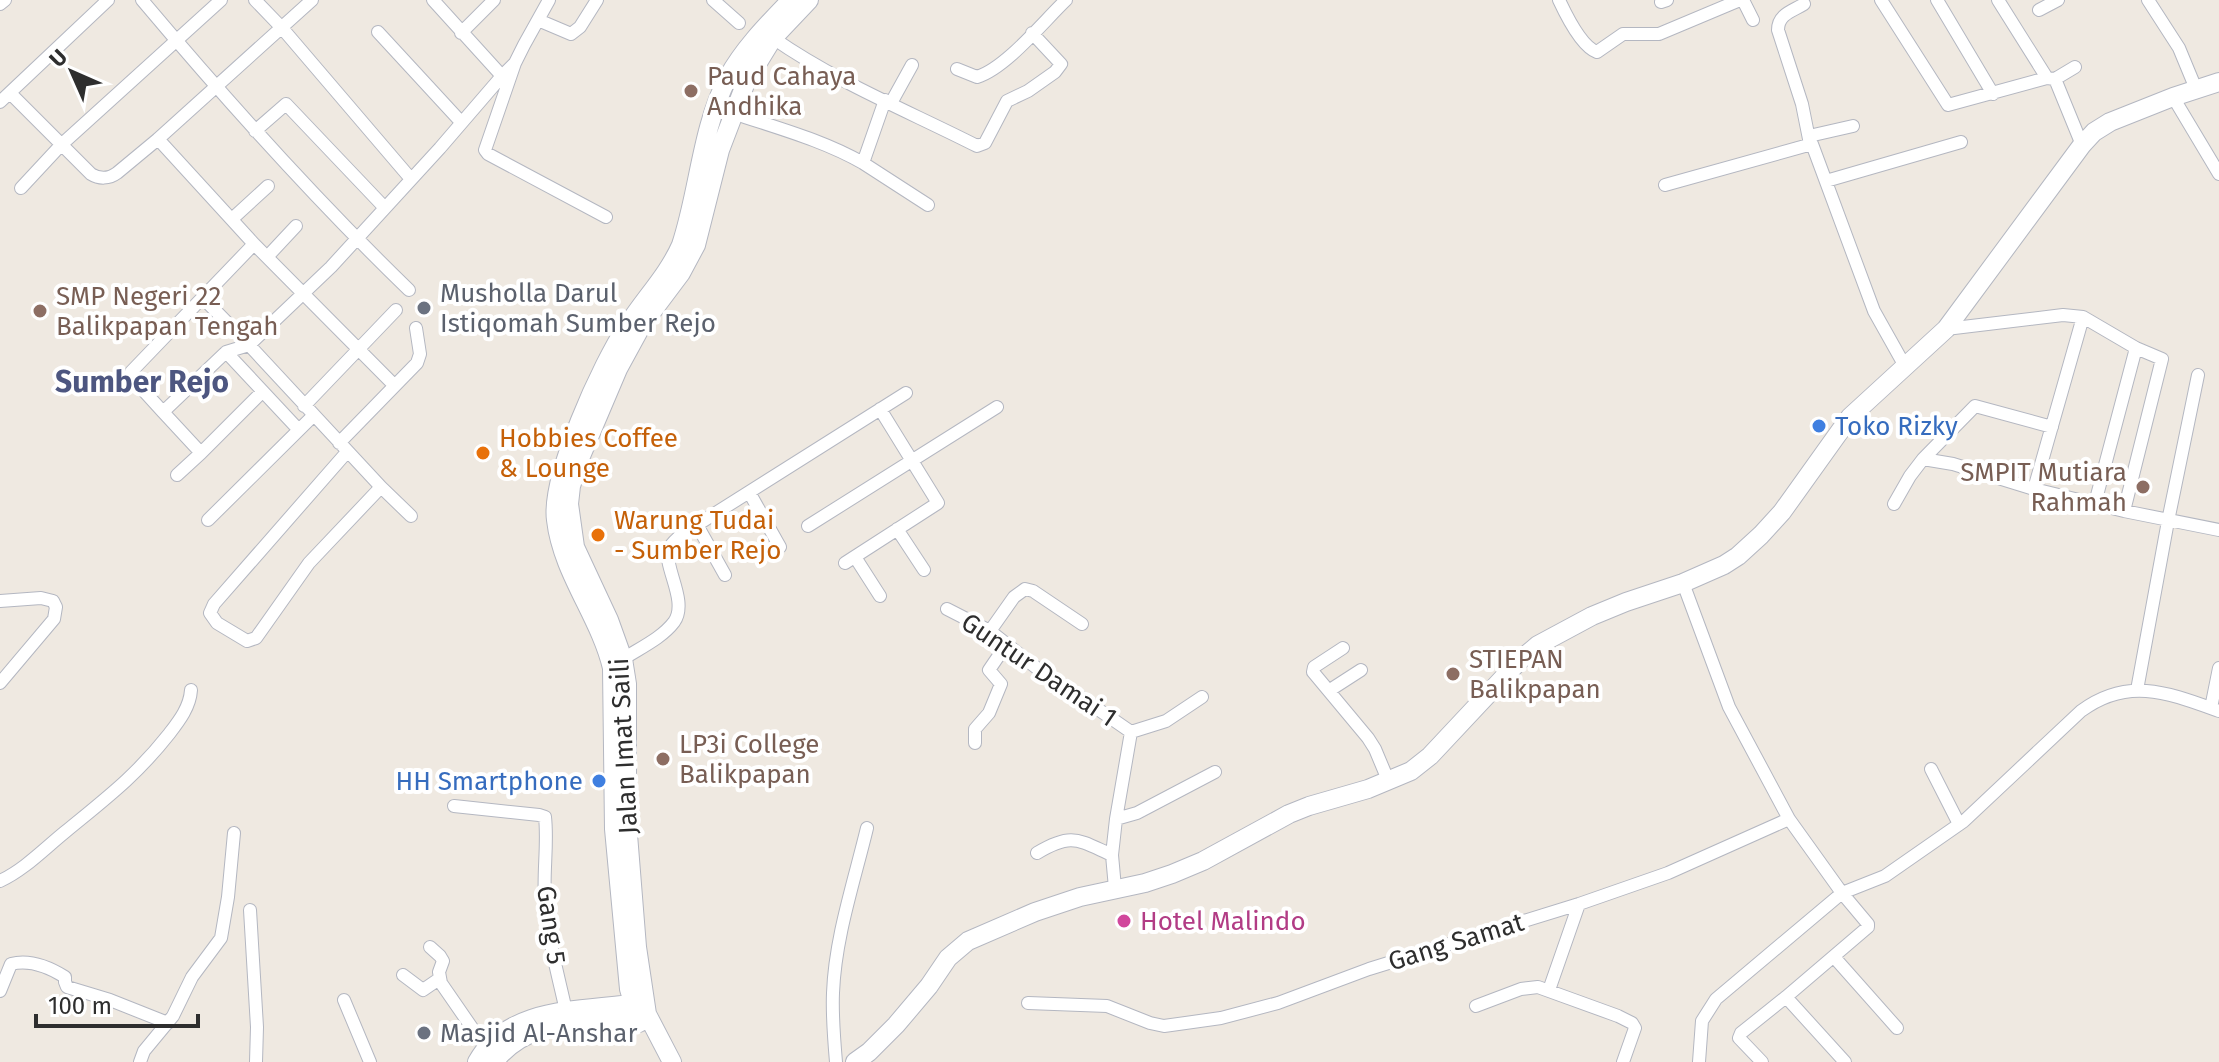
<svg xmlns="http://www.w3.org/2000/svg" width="2219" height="1062" font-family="'Fira Sans',sans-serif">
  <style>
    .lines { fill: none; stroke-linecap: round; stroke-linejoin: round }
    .street-casing { stroke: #b4b7c1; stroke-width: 14 }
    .secondary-casing { stroke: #b4b7c1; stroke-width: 20 }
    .street { stroke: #fff; stroke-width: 12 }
    .secondary { stroke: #fff; stroke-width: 18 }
    .education-dot { fill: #8d6e63; stroke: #fff; stroke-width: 3 }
    .worship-dot { fill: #6b7280; stroke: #fff; stroke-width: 3 }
    .shop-dot { fill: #3f7fe0; stroke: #fff; stroke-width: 3 }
    .food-dot { fill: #e8710a; stroke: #fff; stroke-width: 3 }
    .hotel-dot { fill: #d1479c; stroke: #fff; stroke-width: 3 }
    .labels { text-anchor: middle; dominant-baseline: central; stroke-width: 8; stroke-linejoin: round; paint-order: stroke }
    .education-label { font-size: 26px; fill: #785e54; stroke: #fff; text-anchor: start }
    .worship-label { font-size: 26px; fill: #5b616d; stroke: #fff; text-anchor: start }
    .shop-label { font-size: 26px; fill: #366cbe; stroke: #fff; text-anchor: start }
    .food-label { font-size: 26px; fill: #c56008; stroke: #fff; text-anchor: start }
    .street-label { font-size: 26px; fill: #2e2e2e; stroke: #fff }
    .hotel-label { font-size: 26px; fill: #b23c85; stroke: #fff; text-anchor: start }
    .quarter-label { font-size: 30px; font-weight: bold; fill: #4d5680; stroke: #fff }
  </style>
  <rect width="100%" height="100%" fill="#efe9e1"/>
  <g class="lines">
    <defs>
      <path id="street" d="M142 0C227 101 314 198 409 290
        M255 0 282 28 411 179
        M433 0 502 76
        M549 0 524 45 515 63 485 150 488 154 606 217
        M713 0 739 23
        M1559 0C1566 15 1582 47 1597 52L1623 34H1659L1740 0
        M1743 0 1753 20
        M1881 0 1948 105 2047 78
        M1937 0 1993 94
        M1998 0 2047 78 2055 79 2082 145
        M2148 0 2179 48 2196 89
        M1661 2 1667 0
        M0 4 5 0
        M1804 4C1793 11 1778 14 1778 30L1802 104 1810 144
        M2039 10 2058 0
        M538 20 571 34 580 27 597 0
        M378 32 461 122
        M461 33 494 0
        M773 38C836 82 908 111 977 146L985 143 1007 101 1028 91 1055 72 1061 64 1032 33
        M957 69 977 77C1006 68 1043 22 1066 0
        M2055 79 2075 67
        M10 93 91 174C99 179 109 179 117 173L158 139 312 0
        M2173 97 2219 174
        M0 102 108 0
        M891 103 912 65
        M733 113C777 128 823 140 863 163L885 100
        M255 131 286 104 385 208
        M1809 136 1853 126
        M158 139 254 244 394 385
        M863 163 928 205
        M1826 181 1961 142
        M1665 185 1812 144 1874 311 1906 368
        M21 188 61 145 221 0
        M232 219 268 186
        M267 257 296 226
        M203 298 249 345
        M2083 317 2136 348 2162 359 2124 511
        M1946 329 2063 315 2083 317 2034 489 2124 511 2219 530
        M249 345 226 352 163 412 201 453 262 392
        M226 352 298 429
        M304 406 396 310
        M163 412 133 379 131 372 254 244
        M339 443 417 363 420 354 416 328
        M347 452 214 604 210 613 217 623 247 641 256 638 309 563 381 487 249 345 331 267 440 148 502 76 515 63
        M1923 459 1953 464 2034 489
        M177 475 201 453
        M381 487 411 516
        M749 492 780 547
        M2095 503 2136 348
        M1894 504 1910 476 1923 459 1975 406 2052 427
        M208 520 313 416
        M697 525 725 575
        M808 526 997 407
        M897 529 924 570
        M855 557 880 596
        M845 563 938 503 880 409
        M1683 583 1729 707 1789 819 1842 893 1716 999 1702 1021 1699 1062
        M0 601 41 598 53 601 56 607 54 619 0 683
        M947 609 990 631 1057 684 1076 694 1131 732
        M990 631 1014 597 1025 589 1033 591 1082 624
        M1343 648 1314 667 1313 672 1368 738 1375 749 1388 780
        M623 659C640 648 662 638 674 622 689 601 662 565 669 549 671 543 677 539 681 535L906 393
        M1330 690 1361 670
        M2137 690 2168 521 2198 375
        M2211 708 2219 668
        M975 743V729L989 713 1001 684 989 670 1006 645
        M1931 769 1959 824
        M454 806 539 815 545 817C548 843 543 873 545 899 547 937 558 974 566 1011
        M1116 819 1137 813 1215 772
        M1037 853C1072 832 1078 840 1112 855
        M0 881C24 870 44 849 65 832 105 799 136 776 169 734 179 721 190 707 191 690
        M1115 888 1112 855 1116 819 1131 732 1166 721 1202 697
        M250 910 257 1027 256 1062
        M430 947 440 956 443 961 439 972 441 983 479 1038 487 1047
        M1834 957 1897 1028
        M403 975 423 990 439 979
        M1549 990 1579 904
        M0 991 11 964C30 959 49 967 65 977V982L67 987 110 1000 168 1023
        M1786 997 1845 1062
        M344 1000 370 1062
        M1028 1003 1107 1006 1150 1023 1164 1026 1221 1018 1278 1003 1369 969 1579 904 1668 873 1789 819
        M1476 1006 1521 989 1538 987 1618 1016 1632 1023 1635 1028 1623 1062
        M140 1062 144 1051 173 1016 192 977 221 938 228 897 234 833
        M836 1062C834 1039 832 1016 833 993 835 938 854 882 867 828
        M1762 1062 1739 1038 1741 1033 1786 997 1868 927V924L1842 893 1885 876 1964 821 2081 711C2128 676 2169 693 2219 711"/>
      <path id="secondary" d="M639 1023 629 989 614 829 612 668C600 617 562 573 556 520 550 477 602 363 627 326 644 299 668 275 681 245 699 191 701 129 728 77 744 48 768 24 791 0
        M477 1062C510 1003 586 1012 643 1002
        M494 1062C522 1027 555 1025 597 1022 614 1021 630 1017 647 1014
        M672 1062 647 1014 637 947 627 822V684L623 659 609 620 575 547 569 504 571 486 581 456 618 369 642 325 681 273 696 245 720 150 746 82 773 38 809 0
        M855 1062 869 1052 896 1025 929 986 948 958 968 941 1035 912 1080 897 1145 883 1172 874 1203 861 1289 814 1309 806 1368 789 1411 771 1430 756 1519 661 1538 645 1592 616 1626 602 1683 583 1724 565 1738 556 1761 535 1782 512 1850 417 1946 329 2082 145 2094 132 2110 122 2173 97 2219 82"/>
    </defs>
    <!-- street casing -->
    <use href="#street" class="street-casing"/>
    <!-- secondary casing -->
    <use href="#secondary" class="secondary-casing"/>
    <!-- street -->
    <use href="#street" class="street"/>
    <!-- secondary -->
    <use href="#secondary" class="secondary"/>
  </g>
  <!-- markers -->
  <g class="education-dot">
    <circle cx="691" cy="91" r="8"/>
    <circle cx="40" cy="311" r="8"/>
    <circle cx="2143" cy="487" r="8"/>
    <circle cx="1453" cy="674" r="8"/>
    <circle cx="663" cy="759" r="8"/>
  </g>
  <g class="worship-dot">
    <circle cx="424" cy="308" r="8"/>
    <circle cx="424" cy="1033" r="8"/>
  </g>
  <g class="shop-dot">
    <circle cx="1819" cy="426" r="8"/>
    <circle cx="599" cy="781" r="8"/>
  </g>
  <g class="food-dot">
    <circle cx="483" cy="453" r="8"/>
    <circle cx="598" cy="535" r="8"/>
  </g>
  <circle class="hotel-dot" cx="1124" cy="921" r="8"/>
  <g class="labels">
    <!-- education labels -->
    <g class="education-label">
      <text x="707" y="76">Paud Cahaya<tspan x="707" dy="30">Andhika</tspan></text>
      <text x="56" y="296">SMP Negeri 22<tspan x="56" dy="30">Balikpapan Tengah</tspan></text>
      <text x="2127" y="472" text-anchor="end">SMPIT Mutiara<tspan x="2127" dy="30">Rahmah</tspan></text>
      <text x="1469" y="659">STIEPAN<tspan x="1469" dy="30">Balikpapan</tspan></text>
      <text x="679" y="744">LP3i College<tspan x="679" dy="30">Balikpapan</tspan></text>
    </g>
    <!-- worship labels -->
    <g class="worship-label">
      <text x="440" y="293">Musholla Darul<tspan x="440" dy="30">Istiqomah Sumber Rejo</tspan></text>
      <text x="440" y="1033">Masjid Al-Anshar</text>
    </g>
    <!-- shop labels -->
    <g class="shop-label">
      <text x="1835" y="426">Toko Rizky</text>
      <text x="583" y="781" text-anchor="end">HH Smartphone</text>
    </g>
    <!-- food labels -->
    <g class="food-label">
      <text x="499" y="438">Hobbies Coffee<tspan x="499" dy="30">&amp; Lounge</tspan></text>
      <text x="614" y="520">Warung Tudai<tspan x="614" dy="30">- Sumber Rejo</tspan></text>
    </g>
    <!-- street labels -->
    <g class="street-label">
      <text transform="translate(1039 670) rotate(34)">Guntur Damai 1</text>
      <text transform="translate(624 746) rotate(-93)">Jalan Imat Saili</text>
      <text transform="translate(551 925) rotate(82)">Gang 5</text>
      <text transform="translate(1456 942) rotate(-17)">Gang Samat</text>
    </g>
    <!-- hotel labels -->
    <g class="hotel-label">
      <text x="1140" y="921">Hotel Malindo</text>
    </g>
    <!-- quarter labels -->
    <g class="quarter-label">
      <text x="142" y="382">Sumber Rejo</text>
    </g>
  </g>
  <!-- north arrow -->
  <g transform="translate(72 72) rotate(315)" stroke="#ffffff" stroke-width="6" paint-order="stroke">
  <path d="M0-6L14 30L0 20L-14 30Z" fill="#2e2e2e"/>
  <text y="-12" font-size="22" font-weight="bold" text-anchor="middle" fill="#2e2e2e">U</text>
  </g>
  <!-- scale -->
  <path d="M36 1014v12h162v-12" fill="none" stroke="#2e2e2e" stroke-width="4"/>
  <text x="48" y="1014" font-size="24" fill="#2e2e2e" stroke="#ffffff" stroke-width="6" paint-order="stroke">100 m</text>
</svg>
